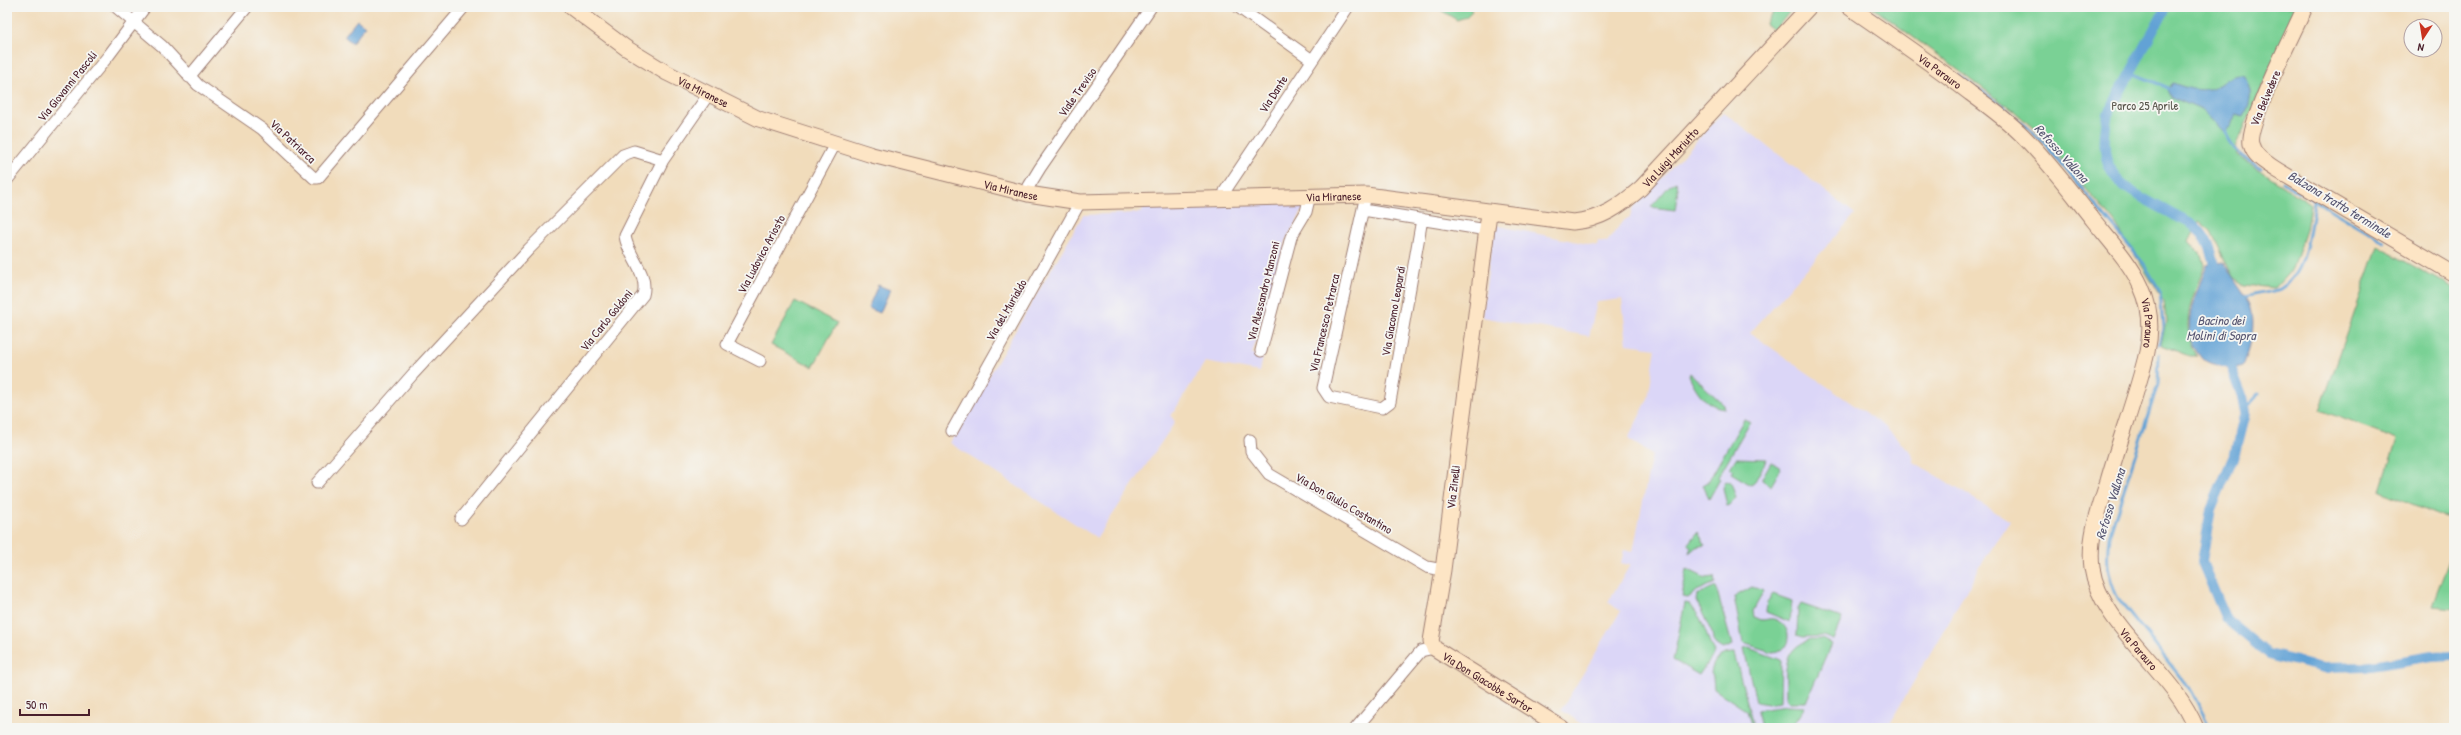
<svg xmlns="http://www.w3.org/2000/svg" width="2461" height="735" font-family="'Patrick Hand',sans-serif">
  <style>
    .built { fill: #dbd6f7 }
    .green { fill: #7ad195; stroke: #627860 }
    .water { fill: #62a2d5; stroke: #566080 }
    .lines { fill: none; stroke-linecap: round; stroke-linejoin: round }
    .stream { stroke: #62a2d5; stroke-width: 3 }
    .canal { stroke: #62a2d5; stroke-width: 10 }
    .street-casing { stroke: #9e7e73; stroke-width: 13 }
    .secondary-casing { stroke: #9e7e73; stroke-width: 17 }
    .street { stroke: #fff; stroke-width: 11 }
    .secondary { stroke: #fde5c5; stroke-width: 15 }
    .labels { text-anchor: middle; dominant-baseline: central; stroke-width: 3.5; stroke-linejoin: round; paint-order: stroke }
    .street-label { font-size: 12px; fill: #4a1f2b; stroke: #f6f6f2 }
    .park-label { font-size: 12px; fill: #58544b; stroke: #f6f6f2 }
    .water-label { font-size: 13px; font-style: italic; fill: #54536f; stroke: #f6f6f2 }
  </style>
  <rect width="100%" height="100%" fill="#f6f6f2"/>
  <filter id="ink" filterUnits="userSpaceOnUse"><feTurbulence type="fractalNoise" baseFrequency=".025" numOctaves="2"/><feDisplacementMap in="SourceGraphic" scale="8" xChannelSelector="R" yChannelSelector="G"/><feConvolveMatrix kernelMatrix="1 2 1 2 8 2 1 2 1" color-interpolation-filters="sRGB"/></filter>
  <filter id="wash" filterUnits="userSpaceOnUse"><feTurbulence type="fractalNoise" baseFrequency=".012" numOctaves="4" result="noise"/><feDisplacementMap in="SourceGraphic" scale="16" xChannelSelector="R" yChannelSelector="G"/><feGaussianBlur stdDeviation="0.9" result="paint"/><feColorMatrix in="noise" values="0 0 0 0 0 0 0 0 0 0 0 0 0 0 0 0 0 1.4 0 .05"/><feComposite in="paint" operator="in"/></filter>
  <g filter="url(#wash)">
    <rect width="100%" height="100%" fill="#f1dcbb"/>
    <!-- built -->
    <path class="built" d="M1724 112 1855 214 1750 333 1884 426 1912 453 1914 462 2010 521 1984 560 1887 728H1589L1561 710 1621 611 1608 603 1630 565 1621 563 1624 550 1633 552 1652 454 1628 439 1648 399 1656 348 1627 344 1622 299 1597 302 1589 336 1482 317 1494 225 1597 246 1598 241 1607 242 1623 221 1630 217 1633 208Z
      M1301 203 1304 208 1287 238 1253 351 1252 354 1263 357 1260 372 1205 362 1171 416 1175 422 1097 538 950 443 1083 215 1141 213 1144 208Z"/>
    <!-- green -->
    <path class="green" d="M1445 7H1469L1472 11 1466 17 1457 20 1442 11Z
      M1777 7H1788L1792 9 1774 31 1765 24Z
      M1872 7H2298L2236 146 2237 155 2310 204 2306 230 2293 268 2275 288 2244 285 2233 277 2211 231 2199 221 2189 241 2202 256 2205 265C2193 298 2178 323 2197 356H2189L2161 345 2166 321 2164 301 2114 222 2041 135 2014 111Z
      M1676 182 1678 188 1675 210 1651 207 1670 185Z
      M2378 246 2454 289V521L2380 491 2397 439 2320 410Z
      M795 301 837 323 813 367 771 345Z
      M1690 373 1724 405 1725 408C1706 407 1696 391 1689 375Z
      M1744 419 1750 422 1718 477 1720 479 1709 499 1703 485 1708 482Z
      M1736 458 1767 459 1754 483 1751 485 1731 473 1733 470 1730 468Z
      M1771 462 1781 468 1771 486 1762 480V478Z
      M1726 481 1731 483 1736 498 1730 505 1727 506 1723 488Z
      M1698 532 1705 545 1696 547 1689 553 1691 546 1688 545Z
      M2454 547V608L2432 606Z
      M1687 569 1705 578 1714 577 1715 583 1697 591 1688 598 1682 597Z
      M1716 587 1732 645 1724 649 1716 645 1713 641 1712 633 1696 600 1697 595Z
      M1752 587 1764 591 1753 611 1754 617C1756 617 1760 620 1762 620 1767 620 1769 618 1774 619 1789 624 1793 641 1781 651L1772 652 1743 643 1734 597Z
      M1773 594 1792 601 1790 622 1766 612 1767 602Z
      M1685 603 1690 604 1700 618 1714 653 1699 675 1673 660Z
      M1801 604 1842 618 1833 640 1823 636 1803 637 1797 635 1798 609Z
      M1811 639H1822L1831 644 1806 702H1788L1786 697C1786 670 1781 650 1811 639Z
      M1749 648 1781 660 1780 702 1768 704 1756 702 1744 649Z
      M1734 653 1754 728H1752L1747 711 1714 689 1713 677 1711 673C1713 660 1720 653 1734 653Z
      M1787 706 1805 707 1790 728H1761L1757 710Z"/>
    <!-- water -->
    <path class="water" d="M357 20 365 26 352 43 344 36Z
      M2239 75 2244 76C2253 91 2252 100 2244 116L2236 114 2230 127 2224 132 2204 111 2171 97 2167 89 2173 83C2189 89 2204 94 2220 84 2227 79 2230 76 2239 75Z
      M2224 262C2231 277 2244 290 2250 305 2257 324 2250 349 2243 366 2230 370 2223 368 2210 364 2204 362 2201 358 2197 352 2179 324 2197 293 2207 265Z
      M878 285 890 290 880 313 868 308Z"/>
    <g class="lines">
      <!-- stream -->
      <path class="stream" d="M1863 7 1877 17
        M2132 73 2171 89
        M1959 76 2000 104 2044 143 2144 264 2160 291 2163 328 2159 344
        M2224 129C2228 148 2246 159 2261 168
        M2283 182 2385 242
        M2241 298C2249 295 2277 291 2280 289 2308 272 2309 230 2314 202
        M2159 354 2158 384 2109 536C2106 560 2107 577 2118 598L2192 692 2210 728
        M2244 410 2259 394"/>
      <!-- canal -->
      <path class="canal" d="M2166 7 2108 114C2094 181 2124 187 2174 215 2182 220 2195 224 2200 231 2211 244 2215 260 2216 276
        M2227 357 2242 396 2245 413 2235 453 2211 509 2202 562 2226 619 2268 654 2324 668 2365 667 2433 656 2454 655"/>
    </g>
  </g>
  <g filter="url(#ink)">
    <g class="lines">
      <defs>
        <path id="street" d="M116 7 162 46 198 85 262 129 314 178H318L464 7
          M1238 7 1312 60
          M189 77 247 7
          M7 180 109 55 145 7
          M1028 194 1029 186 1040 168 1151 7
          M1366 195 1323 388 1329 397 1382 408 1390 402 1422 219
          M1226 198 1225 191 1348 7
          M1363 210 1487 230
          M1261 351 1291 237 1306 212 1310 195
          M760 361 727 344 835 144
          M952 431 1080 202
          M1250 440 1251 451 1269 474 1427 567 1443 570
          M317 483 413 374 529 249 623 155 634 151 663 160
          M461 519 643 295C649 273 628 257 625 236L663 160 708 95
          M1356 728 1421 651 1434 648"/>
        <g id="secondary">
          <path id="s1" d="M571 7 626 48 667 73 759 119 872 155 1028 194 1080 202 1366 195 1573 222C1601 220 1620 206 1641 188L1809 7"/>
          <path id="s2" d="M1849 7C1890 35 1931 63 1970 93 1988 106 2007 120 2022 135 2049 162 2071 192 2094 221 2128 263 2160 294 2147 352 2137 395 2120 438 2108 481 2099 509 2088 539 2092 568 2100 626 2173 670 2196 728"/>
          <path d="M2305 7C2295 30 2246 125 2251 144 2254 157 2267 163 2277 170L2454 274"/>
          <path id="s3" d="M1489 213 1443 570 1431 641 1434 648 1562 728"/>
        </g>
      </defs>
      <!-- street casing -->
      <use href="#street" class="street-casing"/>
      <!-- secondary casing -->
      <use href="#secondary" class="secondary-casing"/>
      <!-- street -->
      <use href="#street" class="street"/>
      <!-- secondary -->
      <use href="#secondary" class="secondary"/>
    </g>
  </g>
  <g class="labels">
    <!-- street labels -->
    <g class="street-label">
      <text stroke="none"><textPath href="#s2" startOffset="111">Via Parauro</textPath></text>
      <text transform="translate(67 86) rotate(-51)">Via Giovanni Pascoli</text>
      <text stroke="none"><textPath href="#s1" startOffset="157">Via Miranese</textPath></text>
      <text transform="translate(1077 92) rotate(-55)">Viale Treviso</text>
      <text transform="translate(1273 94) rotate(-57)">Via Dante</text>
      <text transform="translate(2265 98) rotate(-67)">Via Belvedere</text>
      <text transform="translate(293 141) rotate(43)">Via Patriarca</text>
      <text stroke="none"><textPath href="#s1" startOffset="1166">Via Luigi Mariutto</textPath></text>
      <text stroke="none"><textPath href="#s1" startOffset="481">Via Miranese</textPath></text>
      <text stroke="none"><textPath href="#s1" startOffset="805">Via Miranese</textPath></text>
      <text transform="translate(761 254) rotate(-62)">Via Ludovico Ariosto</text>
      <text transform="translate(1263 291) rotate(-76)">Via Alessandro Manzoni</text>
      <text transform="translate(1006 310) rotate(-60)">Via del Murialdo</text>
      <text transform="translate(1393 311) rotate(-80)">Via Giacomo Leopardi</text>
      <text transform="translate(606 320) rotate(-51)">Via Carlo Goldoni</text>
      <text transform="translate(1324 323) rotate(-77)">Via Francesco Petrarca</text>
      <text stroke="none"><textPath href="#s2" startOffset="446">Via Parauro</textPath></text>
      <text transform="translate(1453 487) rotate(-83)">Via Zinelli</text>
      <text transform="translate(1344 503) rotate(30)">Via Don Giulio Costantino</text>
      <text stroke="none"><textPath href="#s2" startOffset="794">Via Parauro</textPath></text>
      <text stroke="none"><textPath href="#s3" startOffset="503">Via Don Giacobbe Sartor</textPath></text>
    </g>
    <!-- park labels -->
    <g class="park-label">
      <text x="2145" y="105">Parco 25 Aprile</text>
    </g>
    <!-- water labels -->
    <g class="water-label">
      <text transform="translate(2062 153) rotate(48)">Refosso Vallona</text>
      <text transform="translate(2340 204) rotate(31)">Balzana tratto terminale</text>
      <text x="2221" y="320">Bacino dei<tspan x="2221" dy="15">Molini di Sopra</tspan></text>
      <text transform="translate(2110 504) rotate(-73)">Refosso Vallona</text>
    </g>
  </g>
  <!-- margin -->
  <rect width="2461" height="735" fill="none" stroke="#f6f6f2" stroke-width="24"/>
  <!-- north arrow -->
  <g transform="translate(2423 38) rotate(192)"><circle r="19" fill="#f6f6f2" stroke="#b1a0a2"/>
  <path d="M0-3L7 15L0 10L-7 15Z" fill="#c8321e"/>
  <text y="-6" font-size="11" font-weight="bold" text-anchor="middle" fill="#4a1f2b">N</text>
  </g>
  <!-- scale -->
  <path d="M20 709v6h69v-6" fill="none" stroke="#4a1f2b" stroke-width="2"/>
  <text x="26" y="709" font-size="12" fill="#4a1f2b" stroke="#f6f6f2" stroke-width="3" paint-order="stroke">50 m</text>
</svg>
